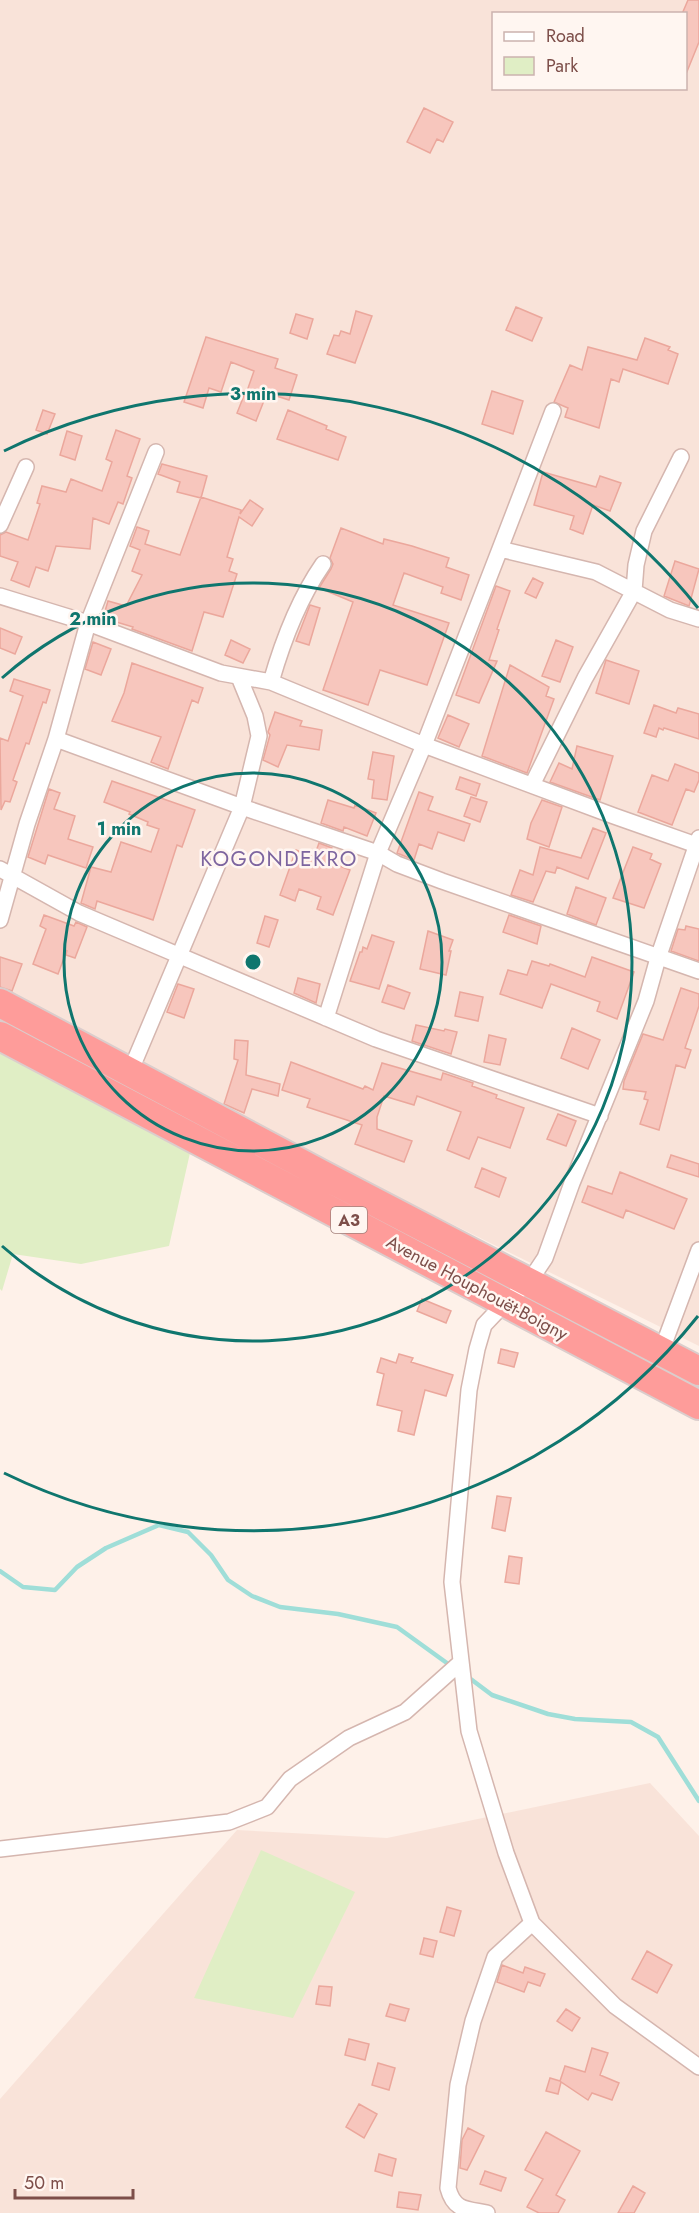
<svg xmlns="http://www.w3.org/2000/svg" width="699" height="2213" font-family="Jost,sans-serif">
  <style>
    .residential { fill: #f9e3d9; fill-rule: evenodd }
    .green { fill: #e0eec5 }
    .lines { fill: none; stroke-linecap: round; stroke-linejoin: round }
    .stream { stroke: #9fded8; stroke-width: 4.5 }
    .building { fill: #f7c6bd; stroke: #eba79c; stroke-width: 1.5 }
    .street-casing { stroke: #d5b6af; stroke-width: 18 }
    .highway-casing { stroke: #dbcdcc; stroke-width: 32 }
    .street { stroke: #fff; stroke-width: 15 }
    .highway { stroke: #fe9c9a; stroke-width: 28 }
    .ring { fill: none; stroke: #0f766e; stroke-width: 3 }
    .labels { text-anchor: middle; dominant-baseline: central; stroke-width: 5; stroke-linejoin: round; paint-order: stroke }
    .shield { fill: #fff6f1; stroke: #a4807b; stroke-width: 1.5 }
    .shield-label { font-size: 16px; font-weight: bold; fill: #7d4e49 }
    .street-label { font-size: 18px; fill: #7d4e49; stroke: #fff6f1 }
    .quarter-label { font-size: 21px; letter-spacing: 1.5px; fill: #7d659f; stroke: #fff6f1 }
    .centre { fill: #0f766e; stroke: #fff6f1; stroke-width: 3 }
    .ring-label { font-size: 18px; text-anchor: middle; font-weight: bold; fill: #0f766e; stroke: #fff6f1; stroke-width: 5; stroke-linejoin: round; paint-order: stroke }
  </style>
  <rect width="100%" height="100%" fill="#fef1e9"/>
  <!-- residential -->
  <path class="residential" d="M0 0H699V1346L0 1001ZM494 14H686V88H494Z
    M650 1783 699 1836V2213H0V2099L237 1830 387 1838Z"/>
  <!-- green -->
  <path class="green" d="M0 1050 190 1153 169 1246 81 1264 13 1254 2 1291 0 1289Z
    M261 1850 355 1892 293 2018 194 1998Z"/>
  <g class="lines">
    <!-- stream -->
    <path class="stream" d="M0 1571 23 1587 55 1590 77 1567 106 1548 159 1525 188 1532 211 1555 228 1580 252 1596 280 1607 338 1614 397 1627 451 1666
      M468 1677 492 1695 548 1714 575 1719 631 1722 658 1737 699 1801"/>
  </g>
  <!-- building -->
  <path class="building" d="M688 0H699V42L686 74V14H682Z
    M424 108 453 122 443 142 437 139 430 153 407 142Z
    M516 307 542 318 532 341 506 330Z
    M356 311 372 316 355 363 327 354 334 335 339 336 341 331 350 334Z
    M296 314 313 319 307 339 290 333Z
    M206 337 278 359 275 368 297 375 289 400 267 393 256 421 237 413 245 393 246 394 254 371 231 362 221 392 209 388 203 408 184 402Z
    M645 338 670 347 668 350 678 354 668 384 623 369 619 382 611 379 599 428 565 417 568 408 554 402 570 365 582 370 588 347 637 360Z
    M492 391 523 401 513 434 482 424Z
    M43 410 55 414 47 434 36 430Z
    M288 410 327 426 326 429 346 437 338 460 277 439Z
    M116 430 140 439 127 476 132 478 123 504 118 502 109 524 93 518 90 549 56 546 48 571 36 567 29 587 11 580 18 562 0 556V535L6 532 28 540 40 504 37 503 42 486 66 492 71 479 102 491 112 462 106 459Z
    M67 431 82 436 75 460 60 455Z
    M162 464 207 476 201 498 177 492 180 482 158 474Z
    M543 472 596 487 600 476 621 483 610 511 593 505 583 534 570 529 574 516 534 505Z
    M201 497 241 510 240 514 250 500 263 509 252 526 239 517 227 557 233 559 229 571 237 574 223 617 204 612 192 651 132 629 133 627 103 618 108 601 126 606 142 575 132 571 140 550 130 546 137 527 149 531 145 544 180 555Z
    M341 528 383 544 384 539 412 546 449 558 446 567 469 575 461 600 441 593 443 587 404 573 393 605 449 623 427 685 380 670 368 705 323 690 353 602 319 588 331 569 333 564 330 558Z
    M675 561 699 569 689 606 664 596Z
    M533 578 543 583 536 598 525 593Z
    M496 586 510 591 497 629 499 630 489 660 497 661 479 703 456 695Z
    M310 605 320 608 309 645 296 641Z
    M0 628 22 637 15 654 0 648Z
    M231 640 250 649 243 663 225 655Z
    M556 640 573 647 560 682 542 676Z
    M93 642 111 649 101 675 85 669Z
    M606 660 639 671 629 704 596 693Z
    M132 663 203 688 198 703 192 700 168 769 151 762 161 737 112 721 124 693Z
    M510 665 549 687 546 696 554 699 527 773 482 756Z
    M14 679 50 690 46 703 43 702 29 744 26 743 13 780 17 782 10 802 5 801 1 810 0 738 8 741 23 696 10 691Z
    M654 705 676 713 678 708 699 714V739L664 728 663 730 659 728 656 737 644 733Z
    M275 712 302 721 300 726 322 730 319 750 287 745 278 767 263 760 270 735 268 732Z
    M448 715 469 724 459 747 438 738Z
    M577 746 613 756 600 800 550 782 559 763 572 769Z
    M373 752 394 756 387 800 372 798 374 780 368 779Z
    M675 764 699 773V780L694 792 686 789 672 825 638 812 652 775 668 781Z
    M460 777 480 784 476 796 456 789Z
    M112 781 195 810 182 847 177 845 153 920 97 901 95 909 81 903 91 867 111 872 121 842 151 852 159 829 147 825 148 822 129 814 130 812 104 802Z
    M49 789 60 793 54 809 75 816 68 839 93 847 86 868 48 855 45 864 28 857Z
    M419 792 433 797 428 810 470 824 464 841 438 832 432 849 419 844 414 860 397 853Z
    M471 797 487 802 480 822 464 816Z
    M328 800 354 808 355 805 376 813 367 836 344 827 343 831 321 823Z
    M542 800 562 807 549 847 527 839 531 823Z
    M593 828 606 833 588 879 557 867 555 873 546 871 533 902 511 895 520 870 533 875 540 847 581 858Z
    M319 843 332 848 327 861 350 870 333 915 317 909 321 897 299 889 295 901 280 895 296 850 314 857Z
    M633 847 652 854 650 859 661 864 644 908 613 898Z
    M576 887 606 898 596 925 567 914Z
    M44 915 74 926 76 922 87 927 75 958 66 955 67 950 58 974 33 964 46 929 40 926Z
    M509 915 541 926 537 944 503 932Z
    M265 916 278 920 269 947 257 943Z
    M686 926 699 929V961L671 951 678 929 685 930Z
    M428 931 453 940 449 951H451L446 975 420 969Z
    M372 935 394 942 379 989 350 981 360 952H362L363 947 367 949Z
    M0 957 22 964 12 991 0 987Z
    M592 957 634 972 617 1019 597 1011 600 1002 551 984 542 1008 500 994 508 970 527 975 532 961 549 966 550 964 585 977Z
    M298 978 320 984 316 1003 294 993Z
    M178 984 194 989 184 1018 167 1012Z
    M388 985 410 993 404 1009 382 1002Z
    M681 988 699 994V1006L685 1048 691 1050 685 1068 676 1065 659 1130 640 1124 648 1100 644 1099 646 1092 623 1089 624 1081 643 1034 663 1040Z
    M460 992 483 997 478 1021 455 1016Z
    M416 1025 444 1031 445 1029 457 1032 451 1054 412 1041Z
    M572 1028 600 1040 588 1069 561 1058Z
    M489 1035 506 1039 500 1065 484 1062Z
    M235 1040 248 1041 246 1075 280 1084 278 1096 252 1089 244 1113 224 1104 238 1060 234 1059Z
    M291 1062 363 1089 365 1086 373 1090 382 1063 441 1080 443 1073 473 1083 472 1086 497 1095 496 1098 524 1108 510 1148 478 1137 469 1159 447 1150 461 1112 417 1096 414 1105 384 1096 377 1117V1129L412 1141 404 1162 355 1144 362 1125 307 1107 310 1099 282 1090Z
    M558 1114 576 1121 566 1146 547 1139Z
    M671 1155 699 1164V1177L667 1167Z
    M482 1168 506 1178 499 1197 475 1187Z
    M620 1172 687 1199 674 1229 626 1210 623 1218 582 1202 588 1186 612 1194Z
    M422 1299 451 1311 446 1323 417 1311Z
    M501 1349 518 1353 514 1367 498 1363Z
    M399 1354 413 1358 411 1362 453 1375 446 1396 425 1390 414 1435 398 1431 402 1411 377 1405 384 1374 377 1372 381 1358 396 1363Z
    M497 1496 511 1498 505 1531 492 1528Z
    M509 1556 522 1558 519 1584 505 1582Z
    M447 1907 461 1911 454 1936 440 1932Z
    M424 1938 437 1941 433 1957 420 1954Z
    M647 1951 672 1965 657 1993 632 1979Z
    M502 1965 523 1973 525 1967 545 1974 540 1986 528 1982 524 1992 497 1982Z
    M319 1986 332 1987 330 2006 316 2004Z
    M390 2004 409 2009 405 2021 386 2016Z
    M566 2009 580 2018 572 2031 557 2021Z
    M349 2039 369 2044 365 2060 345 2055Z
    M592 2048 608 2053 600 2075 619 2083 612 2100 592 2093 588 2100 561 2082 558 2094 546 2091 550 2078 560 2081 565 2066 585 2072Z
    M378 2063 395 2068 389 2090 372 2085Z
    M359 2104 377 2114 364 2138 346 2127Z
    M468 2128 484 2136 467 2170 460 2168 462 2140Z
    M546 2132 580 2151 556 2195 565 2200 558 2213H539L527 2207 543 2179 525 2170Z
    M379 2154 396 2159 392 2176 375 2171Z
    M485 2171 506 2178 501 2191 480 2184Z
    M633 2186 645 2193 634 2213H618Z
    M399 2192 421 2195 418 2210 397 2207Z"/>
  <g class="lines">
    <defs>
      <path id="street" d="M553 411 500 549 596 572 670 610 699 619
        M0 525 26 467
        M0 596 88 623 221 673 271 682 424 745 614 816 699 846
        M271 682C283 640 298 600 323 564
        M56 739 242 807 378 853 397 864 442 881 699 971
        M532 785 585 678 634 591 636 565 644 531 681 457
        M699 838 658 958 646 1001 572 1183 545 1258 529 1282 505 1303 484 1325 477 1349 469 1390 452 1582 469 1731 506 1853 532 1923 615 2006 699 2067
        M0 869 79 913 376 1039 600 1116
        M0 920 27 824 56 739 88 623 156 452
        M326 1018 378 853 424 745 500 549
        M130 1072 242 807 259 736 255 716 239 677
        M661 1352 699 1250
        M0 1849 229 1822 267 1807 290 1779 349 1738 405 1712 461 1662
        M487 2213C467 2209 454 2211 448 2188L458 2085 473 2021 495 1957 532 1923"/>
      <path id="highway" d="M0 1003 323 1175 699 1371
        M0 1036 699 1405"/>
    </defs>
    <!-- street casing -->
    <use href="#street" class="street-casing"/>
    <!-- highway casing -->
    <use href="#highway" class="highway-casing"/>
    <!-- street -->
    <use href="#street" class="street"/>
    <!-- highway -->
    <use href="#highway" class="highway"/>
  </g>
  <!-- distance rings -->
  <g class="ring">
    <circle cx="253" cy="962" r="189"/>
    <path d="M2 678A379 379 0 1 1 2 1246"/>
    <path d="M698 1316A568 568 0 0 1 4 1473M4 451A568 568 0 0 1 698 608"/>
  </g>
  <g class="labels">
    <!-- shield labels -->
    <rect class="shield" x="331" y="1207" width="36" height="26" rx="4.5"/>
    <g class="shield-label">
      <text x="349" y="1220">A3</text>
    </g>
    <!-- street labels -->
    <g class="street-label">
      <text transform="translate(477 1288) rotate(28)">Avenue Houphouët-Boigny</text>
    </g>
    <!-- quarter labels -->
    <g class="quarter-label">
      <text x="279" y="859">KOGONDEKRO</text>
    </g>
  </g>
  <circle cx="253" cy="962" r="9" class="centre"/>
  <g class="ring-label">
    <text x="253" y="400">3 min</text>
    <text x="93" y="625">2 min</text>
    <text x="119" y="835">1 min</text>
  </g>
  <!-- legend -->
  <rect x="492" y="12" width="195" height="78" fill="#fff6f1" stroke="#cbb3ae" stroke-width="1.5"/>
  <rect x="504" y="32" width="30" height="9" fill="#ffffff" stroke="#cbb3ae" stroke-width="1.5"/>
  <text x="546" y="42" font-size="18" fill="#7d4e49">Road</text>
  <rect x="504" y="57" width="30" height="18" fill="#e0eec5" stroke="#cbb3ae" stroke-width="1.5"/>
  <text x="546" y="72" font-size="18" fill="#7d4e49">Park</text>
  <!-- scale -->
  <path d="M15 2189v9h118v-9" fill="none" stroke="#7d4e49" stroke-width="3"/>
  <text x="24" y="2189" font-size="18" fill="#7d4e49" stroke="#fff6f1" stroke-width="4.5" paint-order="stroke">50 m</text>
</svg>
